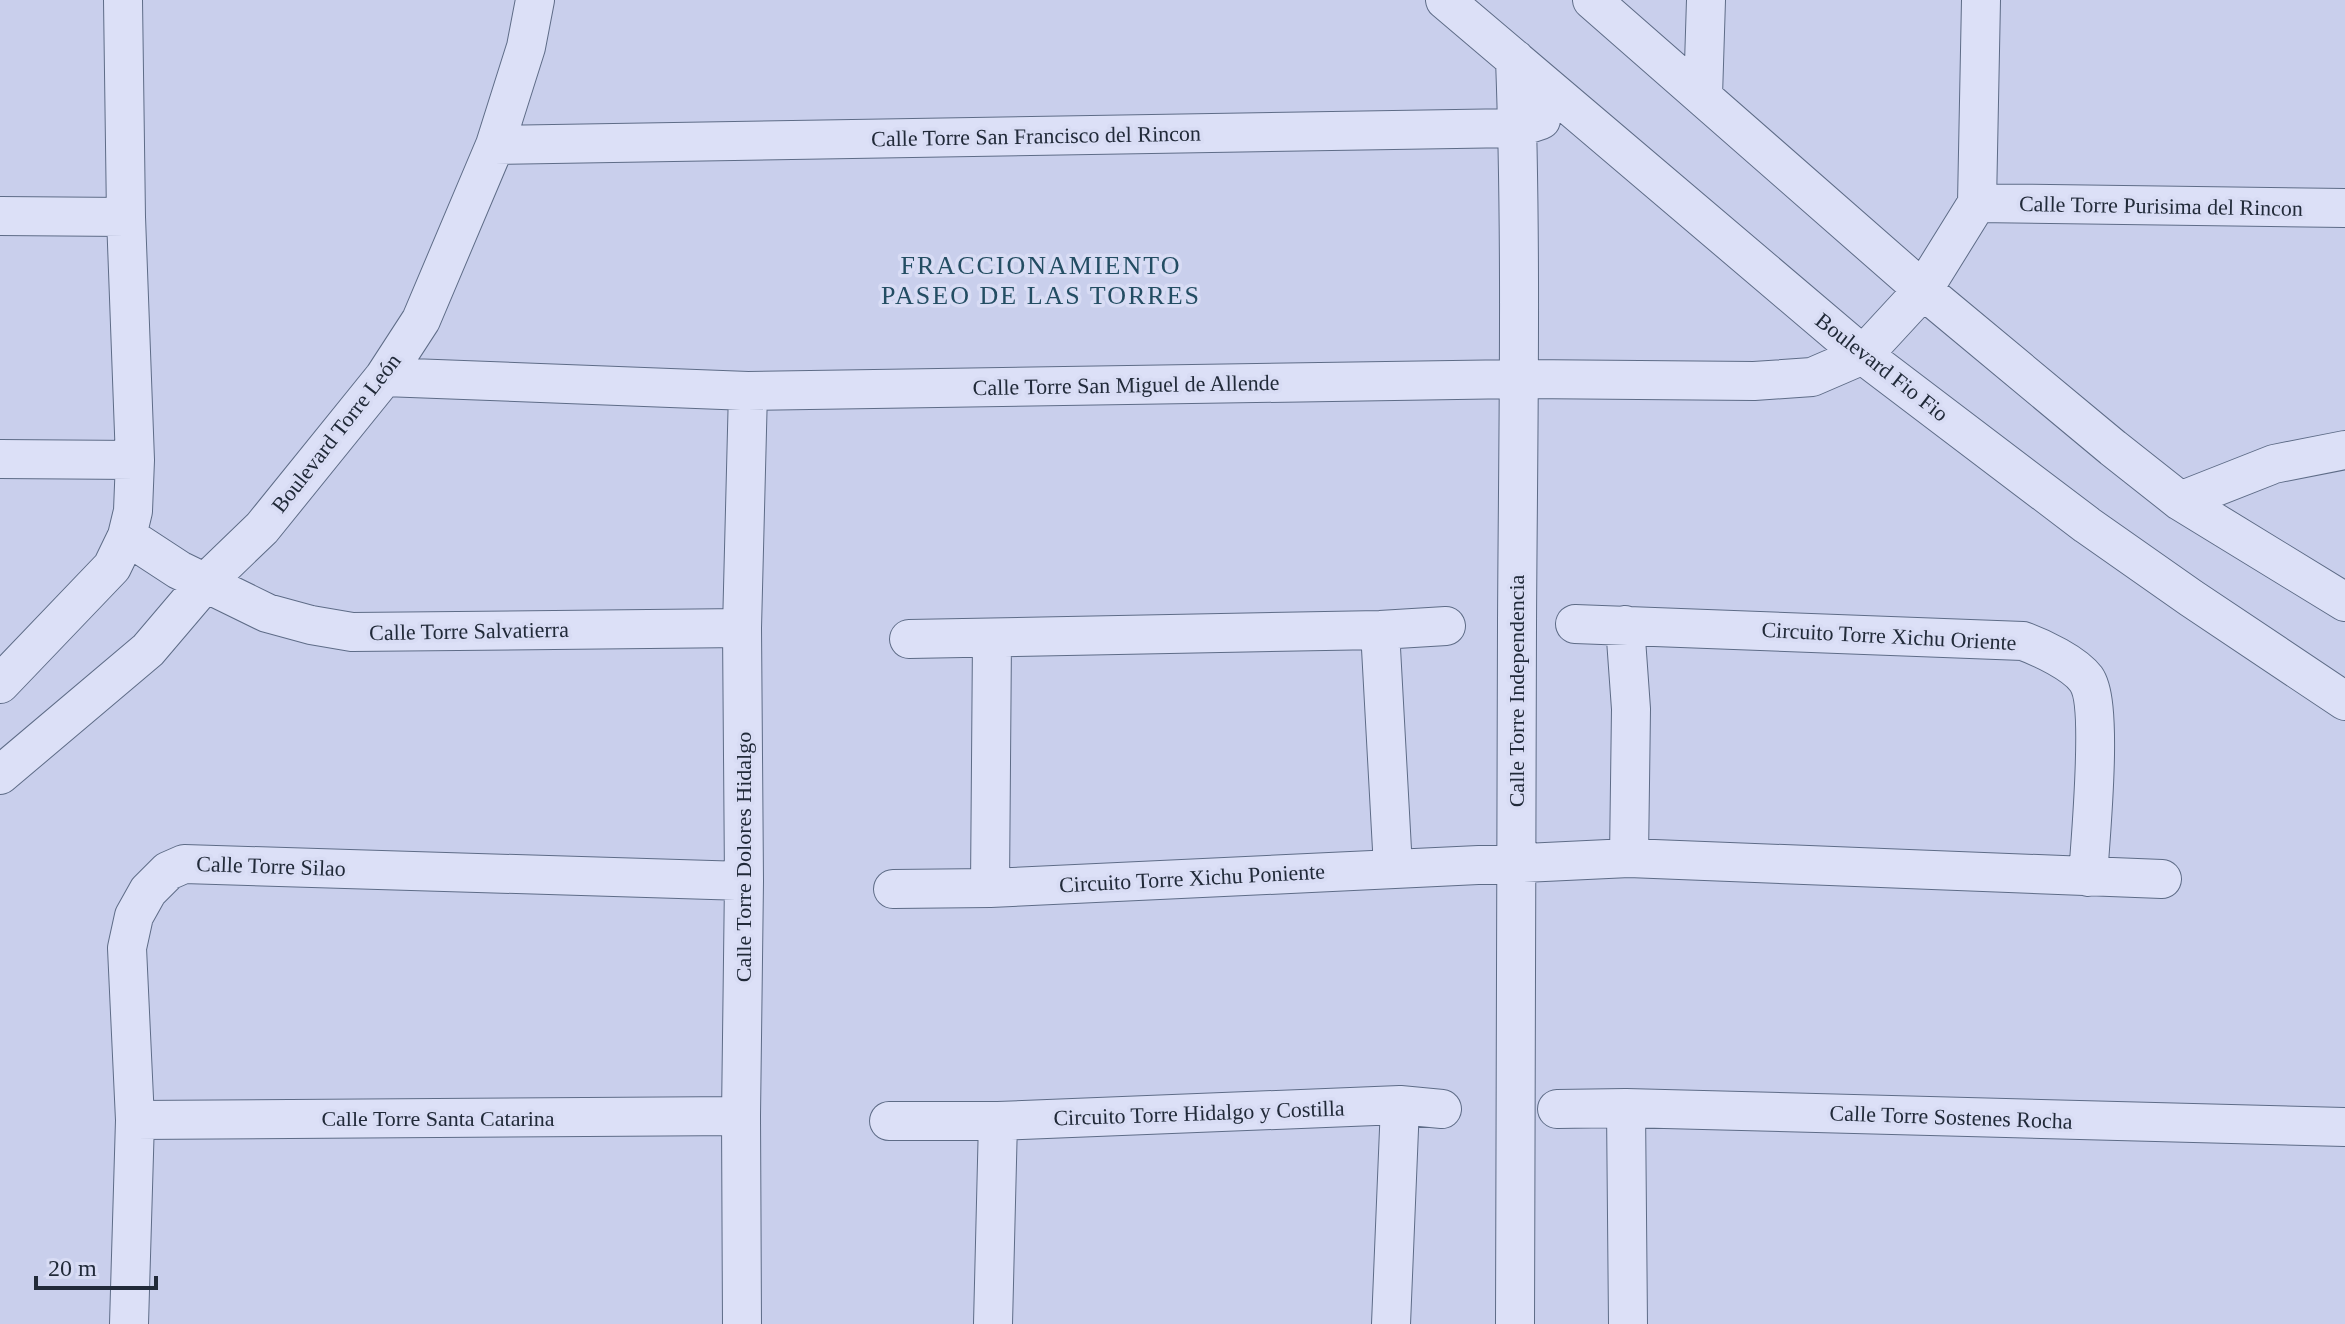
<svg xmlns="http://www.w3.org/2000/svg" width="2345" height="1324" font-family="Georgia,serif">
  <style>
    .lines { fill: none; stroke-linecap: round; stroke-linejoin: round }
    .minor-casing { stroke: #5e6c87; stroke-width: 40 }
    .minor { stroke: #dce0f7; stroke-width: 38 }
    .labels { text-anchor: middle; dominant-baseline: central; stroke-width: 7; stroke-linejoin: round; paint-order: stroke }
    .street-label { font-size: 22px; fill: #212a39; stroke: #d8dcf4 }
    .quarter-label { font-size: 26px; letter-spacing: 2px; fill: #234d63; stroke: #d8dcf4 }
  </style>
  <rect width="100%" height="100%" fill="#c9cfec"/>
  <g class="lines">
    <defs>
      <path id="minor" d="M1445 0 1863 355 2087 525 2191 598 2345 701
        M1592 0 1923 290 2113 448 2180 501 2345 602
        M1515 59C1522 247 1518 436 1517 625 1515 858 1515 1091 1515 1324
        M1703 96 1706 0
        M495 145 1517 128 1541 120
        M1977 203 2345 208
        M0 216 126 217
        M384 377 748 391 1519 379 1754 381 1812 377 1863 355 1923 290 1977 203 1981 0
        M0 459 135 460
        M2180 501 2274 464 2345 450
        M127 536 179 570 267 613 311 625 352 632 742 628
        M1575 624 2023 641C2042 648 2074 663 2086 679 2104 704 2090 841 2088 877
        M1625 625 1631 709 1629 858
        M1380 630 1393 868
        M909 639 1380 630 1446 626
        M0 684 112 567 127 536 133 511 135 460 126 217 123 0
        M0 775 148 650 205 583 262 528 384 377 421 320 495 145 526 47 535 0
        M990 888 992 638
        M893 889 990 888 1629 858 2162 879
        M1626 1108 1628 1324
        M1557 1109 1626 1108 2345 1127
        M135 1120 741 1116
        M889 1121H998L1400 1105 1442 1109
        M129 1324 135 1120 127 948 134 916 148 891 168 871 184 864 744 881
        M742 1324 741 1116 744 881 742 628 748 391
        M993 1324 998 1121
        M1391 1324 1400 1105"/>
    </defs>
    <!-- minor casing -->
    <use href="#minor" class="minor-casing"/>
    <!-- minor -->
    <use href="#minor" class="minor"/>
  </g>
  <g class="labels">
    <!-- street labels -->
    <g class="street-label">
      <text transform="translate(1036 136) rotate(-1)">Calle Torre San Francisco del Rincon</text>
      <text transform="translate(2161 206) rotate(1)">Calle Torre Purisima del Rincon</text>
      <text transform="translate(1882 367) rotate(38)">Boulevard Fio Fio</text>
      <text transform="translate(1126 385) rotate(-1)">Calle Torre San Miguel de Allende</text>
      <text transform="translate(336 433) rotate(-52)">Boulevard Torre León</text>
      <text transform="translate(469 631) rotate(-1)">Calle Torre Salvatierra</text>
      <text transform="translate(1889 636) rotate(3)">Circuito Torre Xichu Oriente</text>
      <text transform="translate(1516 691) rotate(-90)">Calle Torre Independencia</text>
      <text transform="translate(743 857) rotate(-90)">Calle Torre Dolores Hidalgo</text>
      <text transform="translate(271 866) rotate(2)">Calle Torre Silao</text>
      <text transform="translate(1192 878) rotate(-3)">Circuito Torre Xichu Poniente</text>
      <text transform="translate(1199 1113) rotate(-2)">Circuito Torre Hidalgo y Costilla</text>
      <text transform="translate(1951 1117) rotate(2)">Calle Torre Sostenes Rocha</text>
      <text x="438" y="1118">Calle Torre Santa Catarina</text>
    </g>
    <!-- quarter labels -->
    <g class="quarter-label">
      <text x="1041" y="265">FRACCIONAMIENTO<tspan x="1041" dy="30">PASEO DE LAS TORRES</tspan></text>
    </g>
  </g>
  <!-- scale -->
  <path d="M36 1276v12h120v-12" fill="none" stroke="#212a39" stroke-width="4"/>
  <text x="48" y="1276" font-size="24" fill="#212a39" stroke="#d8dcf4" stroke-width="6" paint-order="stroke">20 m</text>
</svg>
